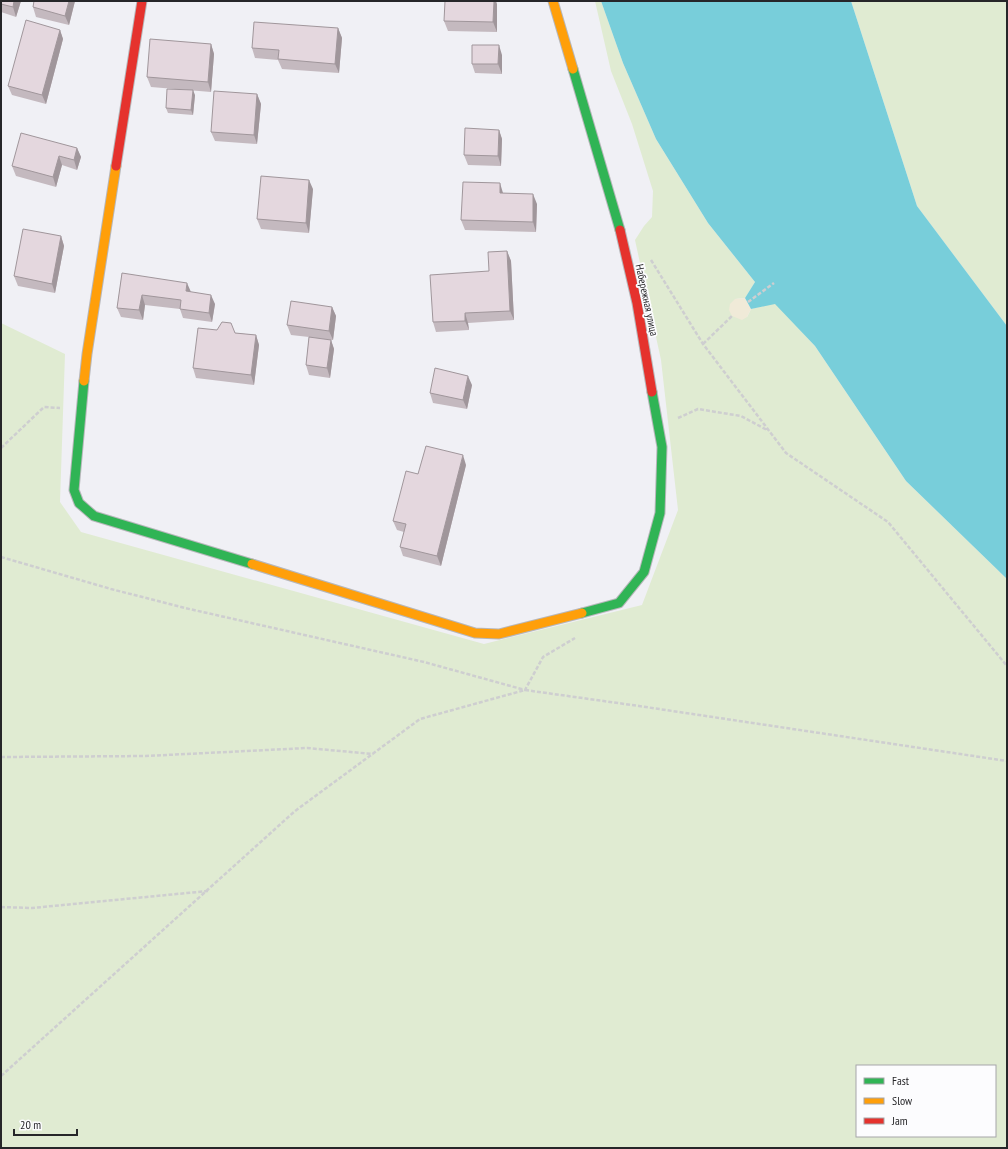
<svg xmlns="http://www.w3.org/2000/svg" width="1008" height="1149" font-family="'PT Sans Narrow',sans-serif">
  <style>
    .green { fill: #e0ebd2; fill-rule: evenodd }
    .sand { fill: #f0ead8 }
    .water { fill: #78ceda }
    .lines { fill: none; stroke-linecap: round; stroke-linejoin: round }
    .fast-casing { stroke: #b7b7ba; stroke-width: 11 }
    .slow-casing { stroke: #b7b7ba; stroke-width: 11 }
    .jam-casing { stroke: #b7b7ba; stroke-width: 11 }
    .path { stroke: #ceced0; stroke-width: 2.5; stroke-dasharray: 4 2; stroke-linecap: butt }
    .fast { stroke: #30b455; stroke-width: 9 }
    .slow { stroke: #ff9f0a; stroke-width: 9 }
    .jam { stroke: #e5322d; stroke-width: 9 }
    .wall { fill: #c4b9bf }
    .shaded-wall { fill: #a0969b }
    .building { fill: #e4d7de; stroke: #a0969b }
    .labels { text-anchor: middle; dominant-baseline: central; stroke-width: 3.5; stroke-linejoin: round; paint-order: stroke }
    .street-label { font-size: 11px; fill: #262629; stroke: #fcfcfe }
  </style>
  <rect width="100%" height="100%" fill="#f0f0f5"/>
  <!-- green -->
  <path class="green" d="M595 1H601L623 63 656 139 708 223 755 282 745 298 735 299 747 317 751 309 775 303 815 346 906 481 1007 579V1148H1V323L65 354 60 502 81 532 484 644 642 605 678 510 661 360 635 240 644 226 652 217 653 191 632 124 611 71ZM857 1066H995V1136H857Z
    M851 1H1007V326L917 206Z"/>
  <!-- sand -->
  <path class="sand" d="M745 298 751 309 747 317 742 320 732 316 729 310 730 304 735 299Z"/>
  <!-- water -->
  <path class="water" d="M601 1H851L917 206 1007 326V579L906 481 815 346 775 304 751 309 745 298 755 282 708 223 656 139 623 63Z"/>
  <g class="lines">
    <defs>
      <path id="fast" d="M573 69 620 230
        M84 381 74 490 79 503 94 516 252 564
        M582 613 619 603 644 572 660 513 662 447 652 392"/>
      <path id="slow" d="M553 1 573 69
        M84 381 87 354 116 166
        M252 564 475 633 499 634 582 613"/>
      <path id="jam" d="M116 166 142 1
        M620 230 637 303 652 392"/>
    </defs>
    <!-- fast casing -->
    <use href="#fast" class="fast-casing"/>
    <!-- slow casing -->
    <use href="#slow" class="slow-casing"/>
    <!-- jam casing -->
    <use href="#jam" class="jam-casing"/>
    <!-- path -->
    <path class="path" d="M651 260 703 344 786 453 888 522 1007 666
      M748 302 774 283
      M703 344 732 316
      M678 418 698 409 741 416 767 430
      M1 448 44 407 60 408
      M1 557 111 589 185 608 424 662 525 690 543 657 575 638
      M1 757 146 756 307 748 373 754
      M1 907 32 908 208 891
      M1 1076 295 811 420 719 525 690 639 706 1007 761"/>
    <!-- fast -->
    <use href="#fast" class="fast"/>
    <!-- slow -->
    <use href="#slow" class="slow"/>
    <!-- jam -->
    <use href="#jam" class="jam"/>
  </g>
  <!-- wall -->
  <path class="wall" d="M1 1H21L16 17 1 12Z
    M34 1H75L69 25 36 17 33 7Z
    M497 4V32L448 31 444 21Z
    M338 28 342 38 339 73 282 69 278 60 255 58 252 48Z
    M60 30 63 39 46 104 12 95 8 86Z
    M211 44 214 54 211 92 151 87 147 77Z
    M502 55V74L475 73 472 64Z
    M257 94 261 104 257 144 215 141 211 132Z
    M195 95 193 115 168 113 166 108Z
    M499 130 502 139 501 166 468 165 464 155Z
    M77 148 81 157 77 170 62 165 56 187 16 176 12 166Z
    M313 189 309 233 261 229 257 219Z
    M503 193 537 204 536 232 465 230 461 220Z
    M61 236 64 246 55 293 18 286 14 276Z
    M507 251 511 261 514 320 468 323 469 330 436 332 433 322 489 271Z
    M122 273 191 292 215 304 212 322 183 318 180 309 145 305 143 320 121 317 117 308Z
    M332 307 336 316 333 340H331L334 349 330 378 309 375 306 365 309 337 291 335 287 325Z
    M235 333 256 335 259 345 254 385 196 378 193 368Z
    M472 385 467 409 433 403 430 393Z
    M466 465 441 566 403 556 400 547 404 532 397 530 393 521Z"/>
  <!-- shaded-wall -->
  <path class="shaded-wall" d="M14 1H21L16 17 13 7Z
    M69 1H75L69 25 65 16Z
    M494 1H496L497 4V32L493 22Z
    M338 28 342 38 339 73 335 64Z
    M60 30 63 39 46 104 42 95Z
    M211 44 214 54 211 92 208 82Z
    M499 45 502 55V74L498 64Z
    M193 90 195 95 193 115 191 110Z
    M257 94 261 104 257 144 254 135Z
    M499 130 502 139 501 166 498 156Z
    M77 148 81 157 77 170 74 160Z
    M59 156 62 165 56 187 53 177Z
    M309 180 313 189 309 233 306 223Z
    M500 183 503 193H500Z
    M533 194 537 204 536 232 533 222Z
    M61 236 64 246 55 293 52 284Z
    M507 251 511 261 514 320 510 311Z
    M187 283 191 292 186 291Z
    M142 295 145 305 143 320 139 310Z
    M211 295 215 304 212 322 209 313Z
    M332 307 336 316 333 340 329 331Z
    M465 313 468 323 469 330 465 321Z
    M256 335 259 345 254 385 251 375Z
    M331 340 334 349 330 378 327 368Z
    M468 376 472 385 467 409 463 400Z
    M463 455 466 465 441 566 437 556Z"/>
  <!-- building -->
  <path class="building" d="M1 1H14L13 7 1 4Z
    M34 1H69L65 16 33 7Z
    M445 1H494L493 22 444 21Z
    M26 20 60 30 42 95 8 86Z
    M254 22 338 28 335 64 278 59 279 50 252 48Z
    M150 39 211 44 208 82 147 77Z
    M472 45H499L498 64H472Z
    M167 89 193 90 191 110 166 108Z
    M214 91 257 94 254 135 211 132Z
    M465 128 499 130 498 156 464 155Z
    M21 133 77 148 74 160 59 156 53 177 12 166Z
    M261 176 309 180 306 223 257 219Z
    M463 182 500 183V193L533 194V222L461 220Z
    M23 229 61 236 52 284 14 276Z
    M507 251 510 311 465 313V321L433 322 430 275 489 271 488 252Z
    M122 273 187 283 186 291 211 295 209 313 180 309 181 300 142 295 139 310 117 308Z
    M291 301 332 307 329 331 287 325Z
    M222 322 231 323 235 333 256 335 251 375 193 368 198 328 217 330Z
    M309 337 331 340 327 368 306 365Z
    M435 368 468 376 463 400 430 393Z
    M426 446 463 455 437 556 400 547 406 524 393 521 406 471 418 474Z"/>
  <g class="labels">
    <!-- street labels -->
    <g class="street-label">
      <text transform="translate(647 300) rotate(78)">Набережная улица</text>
    </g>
  </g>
  <!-- border -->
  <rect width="1008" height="1149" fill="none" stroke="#262629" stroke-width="4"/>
  <!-- legend -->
  <rect x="856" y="1065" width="140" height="72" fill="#fcfcfe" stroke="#a6a6a9"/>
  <rect x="864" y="1078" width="20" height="6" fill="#30b455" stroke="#a6a6a9"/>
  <text x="892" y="1085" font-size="12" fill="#262629">Fast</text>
  <rect x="864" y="1098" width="20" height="6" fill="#ff9f0a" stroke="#a6a6a9"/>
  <text x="892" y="1105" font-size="12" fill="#262629">Slow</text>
  <rect x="864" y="1118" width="20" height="6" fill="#e5322d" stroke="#a6a6a9"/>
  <text x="892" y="1125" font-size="12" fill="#262629">Jam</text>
  <!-- scale -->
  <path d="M14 1129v6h63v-6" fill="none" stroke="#262629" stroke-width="2"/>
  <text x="20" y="1129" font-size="12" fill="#262629" stroke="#fcfcfe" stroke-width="3" paint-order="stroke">20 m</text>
</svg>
